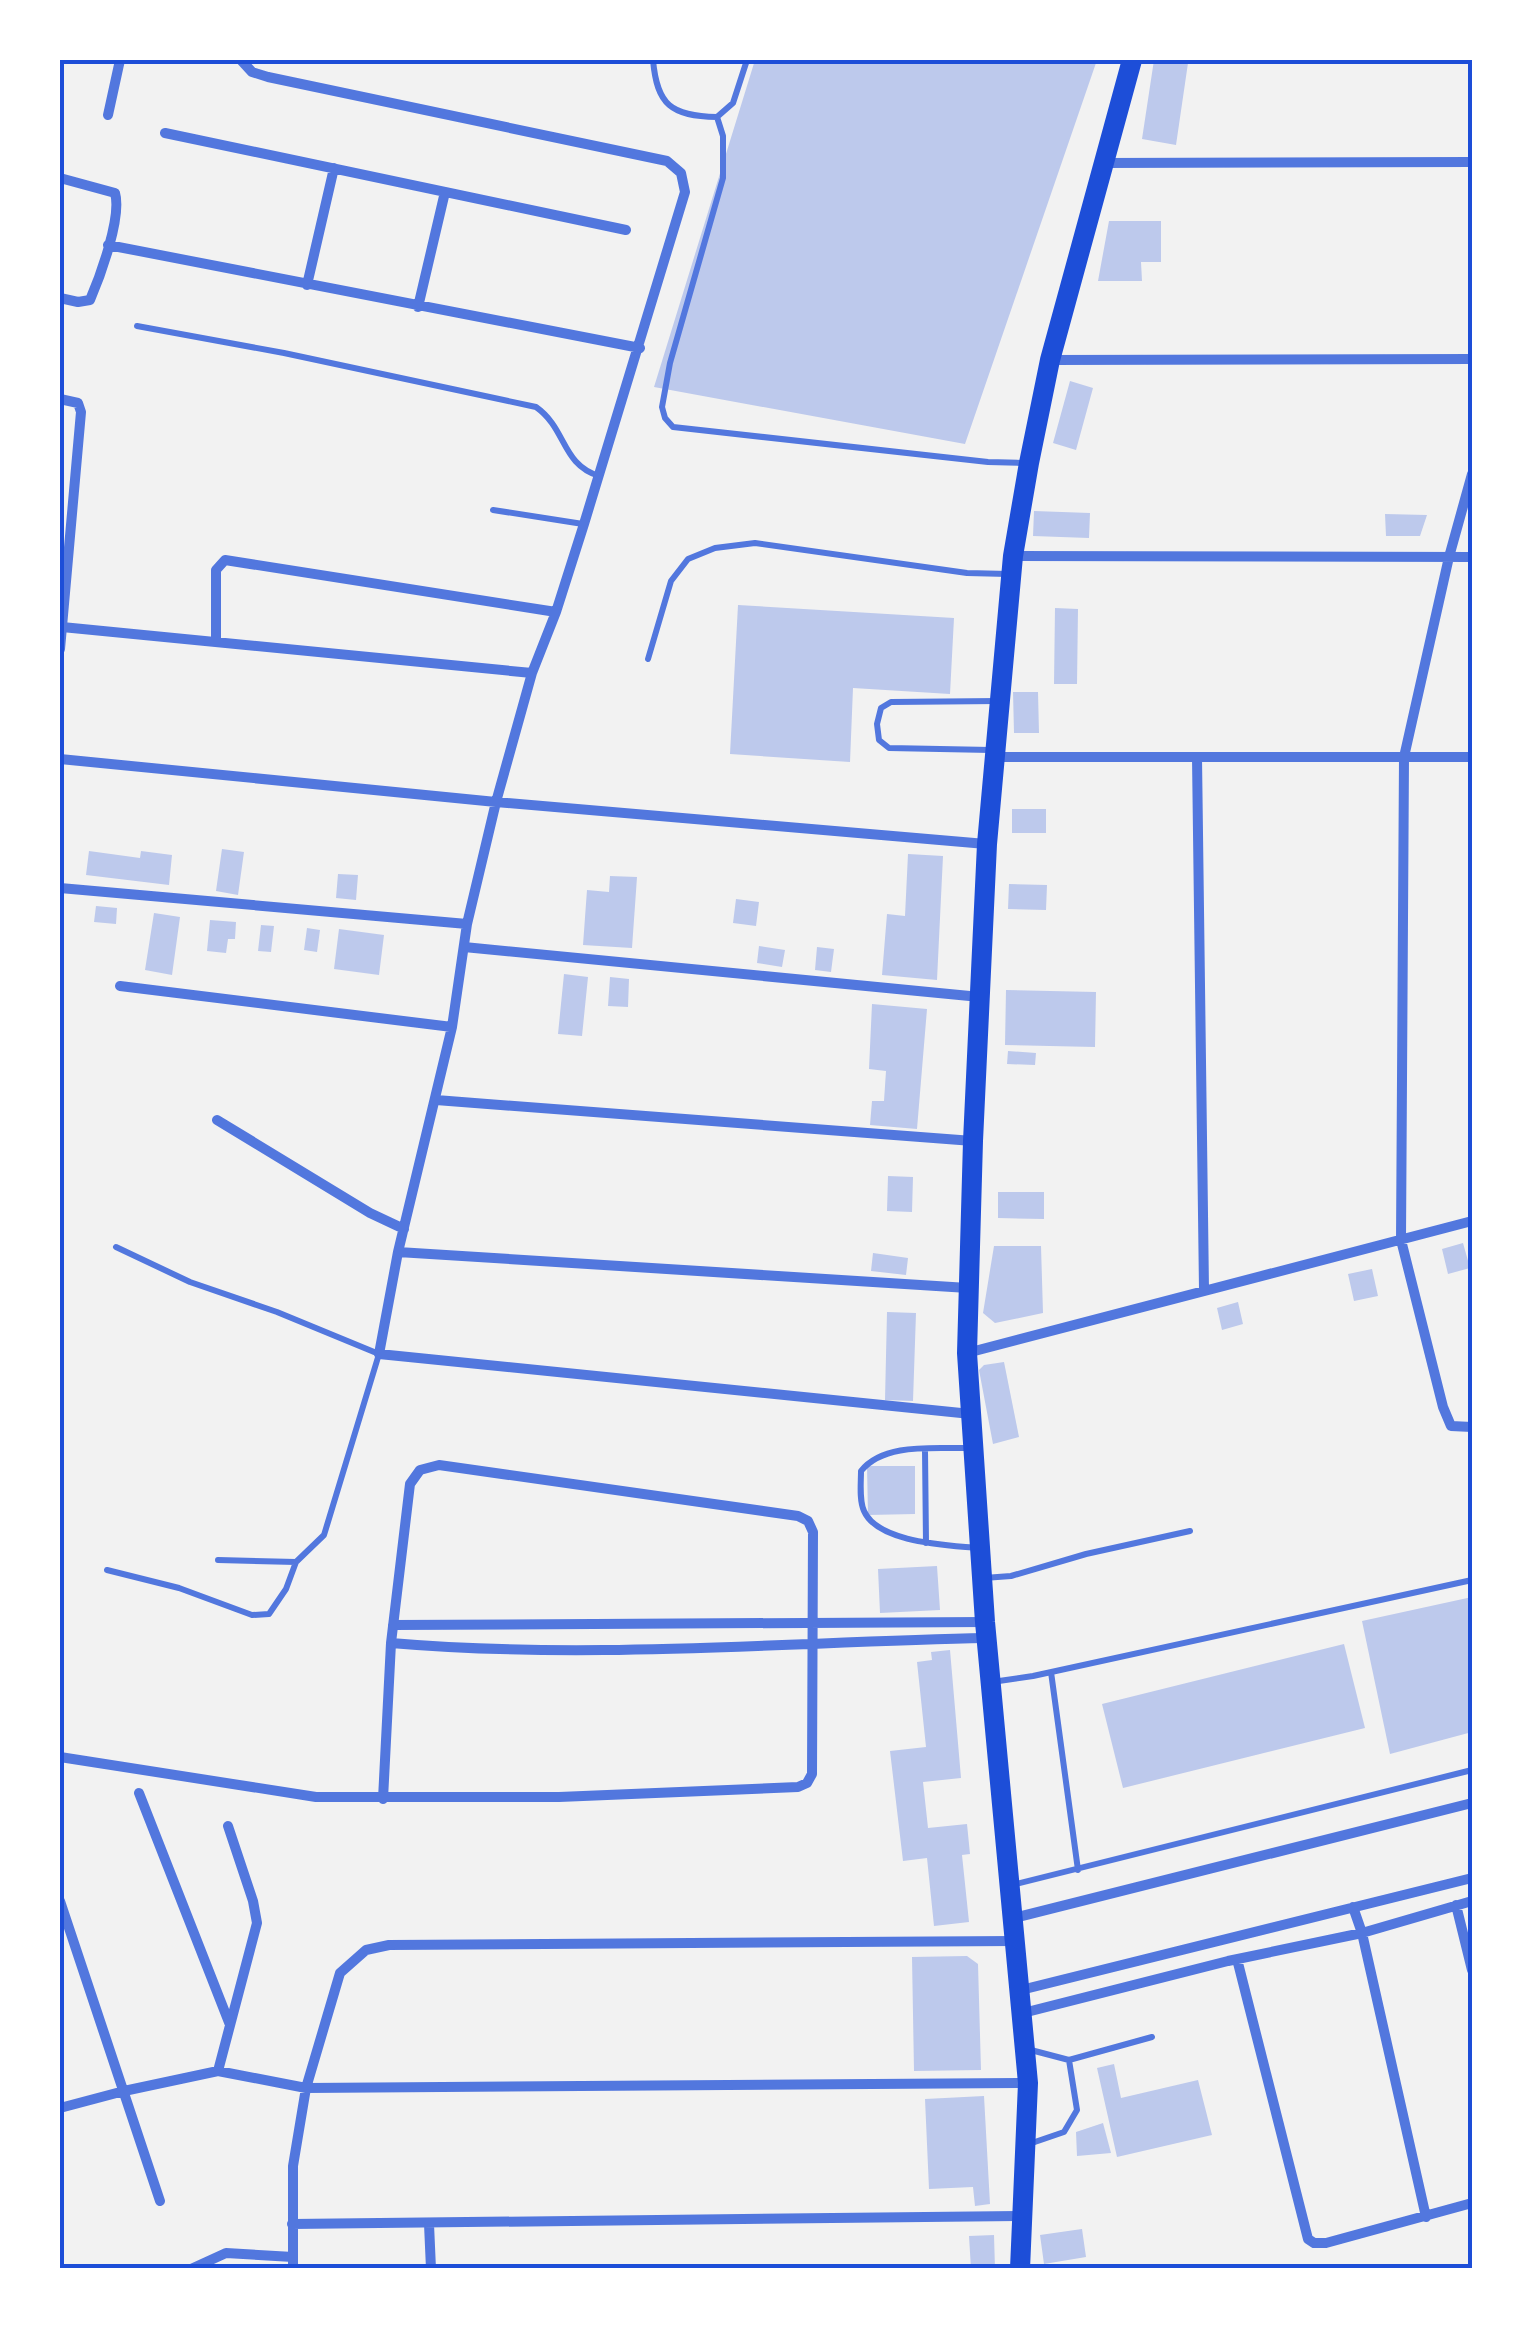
<svg xmlns="http://www.w3.org/2000/svg" width="1532" height="2329" font-family="Helvetica,sans-serif">
  <style>
    .building { fill: #bdc9ec }
    .lines { fill: none; stroke-linecap: round; stroke-linejoin: round }
    .service { stroke: #5277de; stroke-width: 6 }
    .minor { stroke: #5277de; stroke-width: 10 }
    .primary { stroke: #1d4ed8; stroke-width: 20 }
    .neatline { fill: none; stroke: #1d4ed8; stroke-width: 4 }
  </style>
  <rect width="100%" height="100%" fill="#f2f2f2"/>
  <!-- building -->
  <path class="building" d="M755 60H1097L965 444 654 387Z
    M1154 60 1188 63 1176 145 1142 139Z
    M1109 221H1161V262H1141L1142 281H1098Z
    M1070 381 1093 388 1076 450 1053 443Z
    M1034 511 1090 513 1089 538 1033 536Z
    M1385 514 1427 515 1420 536H1386Z
    M738 605 954 618 950 694 853 688 850 762 730 754Z
    M1055 608 1078 609 1077 684H1054Z
    M1013 692H1038L1039 733H1014Z
    M1012 809H1046V833H1012Z
    M222 849 244 852 238 895 216 891Z
    M89 851 140 858 141 851 172 855 169 885 86 875Z
    M908 854 943 856 937 980 882 975 887 914 905 916Z
    M338 874 358 875 356 900 336 898Z
    M610 876 637 877 632 948 583 945 587 890 609 892Z
    M1009 884 1047 885 1046 910 1008 909Z
    M736 899 759 902 756 926 733 923Z
    M96 906 117 908 116 924 94 922Z
    M154 913 180 917 172 975 145 970Z
    M210 920 236 922 235 939H228L226 953 207 951Z
    M261 925 274 926 271 952 258 951Z
    M307 928 320 930 317 952 304 950Z
    M339 929 384 935 379 975 334 969Z
    M759 946 785 950 782 967 757 963Z
    M817 947 834 949 831 972 815 970Z
    M564 974 588 977 582 1036 558 1034Z
    M610 977 629 979 628 1007 608 1006Z
    M1006 990 1096 992 1095 1047 1005 1045Z
    M872 1004 927 1009 917 1129 870 1125 872 1101H884L886 1071 869 1069Z
    M1008 1051 1036 1053 1035 1065 1007 1064Z
    M888 1176 913 1177 912 1212 887 1211Z
    M998 1192H1044V1219L998 1218Z
    M1463 1243 1470 1268 1448 1274 1442 1249Z
    M994 1246H1041L1043 1313 995 1323 983 1313Z
    M873 1253 908 1258 906 1275 871 1271Z
    M1372 1269 1378 1296 1354 1301 1348 1274Z
    M1238 1302 1243 1324 1222 1330 1217 1308Z
    M887 1312 916 1313 913 1401 885 1400Z
    M1004 1362 1019 1437 993 1444 979 1370 984 1365Z
    M867 1466H915V1514L868 1515Z
    M937 1566 940 1610 880 1613 878 1569Z
    M1472 1597V1732L1390 1754 1362 1621Z
    M1344 1644 1365 1728 1123 1788 1102 1704Z
    M950 1650 961 1778 923 1782 928 1828 967 1824 970 1854 962 1855 969 1922 934 1926 927 1858 903 1861 890 1751 926 1747 917 1662 932 1660 931 1652Z
    M967 1956 978 1964 981 2070 914 2071 912 1957Z
    M1114 2064 1121 2098 1198 2080 1212 2135 1117 2157 1097 2068Z
    M984 2096 990 2204 975 2206 973 2187 929 2189 925 2099Z
    M1103 2123 1111 2153 1077 2156 1076 2132Z
    M1082 2229 1086 2257 1044 2264 1040 2235Z
    M994 2235 995 2269H971L969 2236Z"/>
  <g class="lines">
    <!-- service -->
    <path class="service" d="M653 60C657 105 671 116 717 117L733 103 747 60
      M717 117 723 136V178L670 363 662 407 665 418 673 427 988 462 1023 463
      M137 326 284 353 536 407C567 429 561 464 599 476
      M493 510 583 524
      M648 659 671 581 688 559 715 548 755 543 967 573 1008 574
      M991 750 889 748 879 740 877 724 881 708 891 702 998 701
      M968 1448C935 1449 884 1442 861 1471 861 1483 859 1500 864 1511 878 1543 948 1545 977 1548
      M925 1450 926 1543
      M218 1560 296 1562
      M107 1570 179 1588 252 1615 269 1614 286 1589 296 1562 324 1535 379 1354 277 1312 190 1282 116 1247
      M984 1578 1011 1576 1086 1554 1190 1531
      M1051 1672 1078 1870
      M992 1682 1033 1676 1472 1580
      M1012 1885 1472 1770
      M1027 2049 1069 2060 1077 2110 1064 2132 1029 2144
      M1069 2060 1152 2037
      M1023 2269 1137 2267"/>
    <!-- minor -->
    <path class="minor" d="M241 60 252 72 268 77 667 161 681 173 685 192 584 524 556 612 532 673 496 802 467 924 452 1027 398 1252 379 1354 971 1414
      M108 115 120 60
      M165 133 626 230
      M1103 163 1472 162
      M60 178 115 193C122 217 100 277 90 300L78 302 60 298
      M108 245 640 348
      M307 285 334 168
      M418 307 445 192
      M1050 360 1472 359
      M60 399 78 403 81 412 60 649
      M1472 474 1449 557 1404 757 1401 1240 1443 1407 1451 1426 1472 1427
      M1013 556 1472 557
      M62 627 532 673
      M216 642V570L225 560 556 612
      M995 757H1472
      M1197 757 1204 1290
      M60 759 496 802 986 844
      M60 888 467 924
      M464 947 980 997
      M120 986 452 1027
      M436 1100 973 1141
      M217 1120 370 1213 404 1229
      M398 1252 968 1288
      M967 1353 1472 1221
      M393 1625 985 1622
      M391 1643C588 1660 789 1642 986 1638
      M60 1757 316 1797H559L798 1787 807 1783 812 1774 813 1532 808 1521 798 1516 439 1465 420 1470 410 1484 391 1643 383 1799
      M139 1793 230 2025
      M60 1901 160 2201
      M1456 1905 1472 1970
      M1353 1907 1362 1933 1426 2217
      M1014 1918 1472 1803
      M1237 1959 1308 2239 1314 2243H1326L1472 2203
      M1021 1990 1472 1878
      M1023 2013 1228 1961 1362 1933 1472 1901
      M218 2071 257 1923 253 1901 228 1826
      M60 2108 124 2091 218 2071 306 2088 1027 2083
      M292 2224 1021 2216
      M429 2224 431 2269
      M191 2269 226 2253 293 2257
      M293 2269V2166L306 2088 340 1973 366 1950 389 1945 1015 1941"/>
    <!-- primary -->
    <path class="primary" d="M1020 2269 1028 2083 985 1622 967 1353 973 1141 987 844 1013 556 1029 463 1050 360 1132 60"/>
  </g>
  <!-- border -->
  <rect width="1532" height="2329" fill="none" stroke="#ffffff" stroke-width="125"/>
  <rect x="62" y="62" width="1408" height="2204" class="neatline"/>
</svg>
